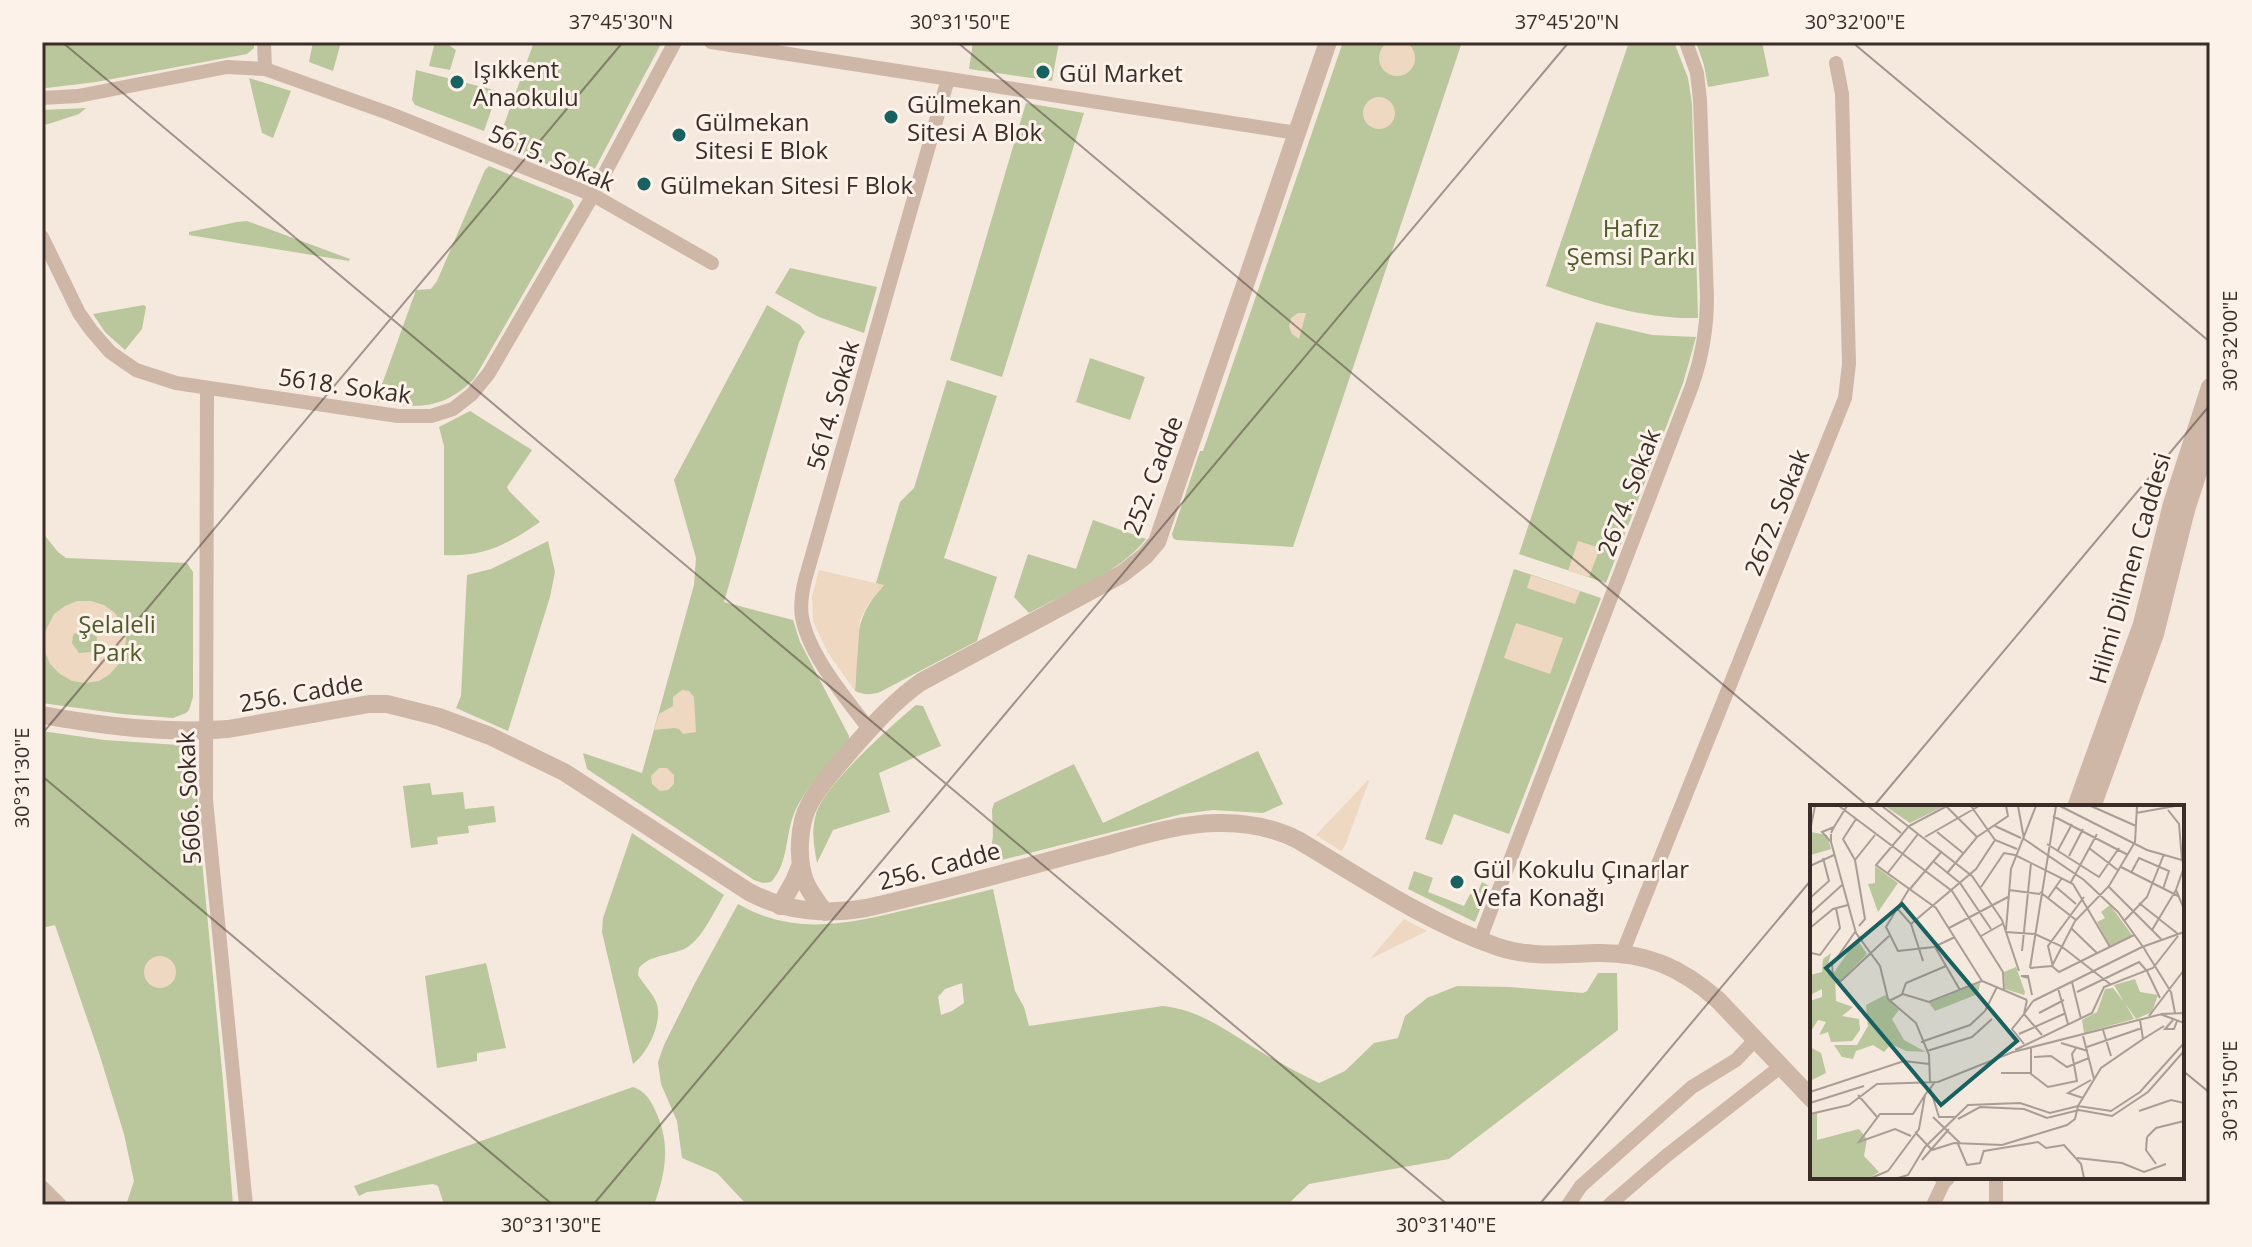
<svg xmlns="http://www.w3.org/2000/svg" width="2252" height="1247" font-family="'Open Sans',sans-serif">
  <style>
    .green { fill: #bac69b; fill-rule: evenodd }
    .plaza { fill: #eed8c2; fill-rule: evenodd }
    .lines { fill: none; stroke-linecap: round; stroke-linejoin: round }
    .minor { stroke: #ceb7a7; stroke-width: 14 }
    .tertiary { stroke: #ceb7a7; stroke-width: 18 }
    .ticks { fill: none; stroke: #3a2d28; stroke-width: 2; stroke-opacity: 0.45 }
    .poi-dot { fill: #196060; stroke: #fcf2ea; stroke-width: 3 }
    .labels { text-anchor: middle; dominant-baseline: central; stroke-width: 6; stroke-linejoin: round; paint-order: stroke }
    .poi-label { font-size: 24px; fill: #3a2d28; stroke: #fcf2ea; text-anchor: start }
    .street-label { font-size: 24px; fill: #3a2d28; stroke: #fcf2ea }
    .park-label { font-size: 24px; fill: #4c5b29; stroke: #fcf2ea }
    .inset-road { fill: none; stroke: #aa9d95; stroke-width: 2 }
    .view { fill: #196060; fill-opacity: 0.15; stroke: #196060; stroke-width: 4 }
    .inset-edge { fill: none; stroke: #3a2d28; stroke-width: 4 }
    .neatline { fill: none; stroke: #3a2d28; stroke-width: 3 }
    .ticks-label { font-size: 20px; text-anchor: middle; fill: #3a2d28 }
  </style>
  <rect width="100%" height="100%" fill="#f5e8dd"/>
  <!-- green -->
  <path class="green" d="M42 42H254V48L247 54 96 82 46 88 42 87Z
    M313 42H341L333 71 309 62Z
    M435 42H444L456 50 450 70 429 66Z
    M534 42H662L590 178 584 179 497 144Z
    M973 42H1059L1052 81 969 69Z
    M1343 42H1462L1293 547 1176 540 1173 538 1172 534 1200 451H1203Z
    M1627 42H1674L1688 78 1692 104 1698 318C1644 319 1597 304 1546 286L1628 45Z
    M1696 42H1762L1769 76 1708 87 1704 65Z
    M416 70 498 91 484 131 415 105 412 100Z
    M249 78 291 91 273 138 262 133Z
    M1026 103 1084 113 1002 377 950 360Z
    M86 108 79 114 42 126V110Z
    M489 166 571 200 574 206 474 379C443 410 417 409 376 401L416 290 431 289 437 281 485 170Z
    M247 221 350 259 349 261 189 235V232L237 222Z
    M790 268 877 287 864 333 819 317 775 293Z
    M144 305 146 307 142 329 125 350 105 332 93 314Z
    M767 305 800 325 805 332 799 342 724 602 793 620 800 642 849 736V740C831 762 807 785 795 811 785 834 789 863 771 882L763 883 754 880 587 769 583 753 642 773 694 585 696 558 674 480Z
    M1596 322 1652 335 1696 337 1683 383 1606 583 1519 554Z
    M1090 358 1145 377 1130 420 1076 402Z
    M947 380 997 396 944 558 997 577 977 641 880 692C871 695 864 695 855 691 858 646 851 621 883 586L876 583 900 502 914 488Z
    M470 411 532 450 507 487 509 491 540 522C508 544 484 557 444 555V446L439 427Z
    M1093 520 1146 539C1121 572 1066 593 1029 613L1014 597 1028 554 1076 569Z
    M42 532 58 552 66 558 187 563 193 572V697L189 710 186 713 173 718 122 714 42 703Z
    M548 541 555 572 550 597 508 731 456 708 461 696 467 575 491 569Z
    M1514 569 1601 598 1509 834 1454 814 1442 845 1425 839Z
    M916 705 923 706 941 746 879 773 890 812 833 830 817 863C814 846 811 831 816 814 825 784 891 726 916 705Z
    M42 731 104 740 194 746 202 861 223 1081 233 1205H126L134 1181 124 1134 99 1053 55 925 42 928Z
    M1258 751 1283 804 1263 813 1213 810 1182 814 994 862 990 861 993 835 992 810 994 803 1074 764 1103 823Z
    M430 783 432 795 463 792 465 809 494 806 496 822 468 826 469 833 437 837 438 844 411 848 403 786Z
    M632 833 724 895C714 911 703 938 686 948 671 956 650 954 639 968L638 975C643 984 652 992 656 1002 664 1020 648 1053 633 1064L602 932 603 918Z
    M1414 871 1433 878 1428 892 1464 906 1470 894 1476 896 1482 882 1489 886 1475 922 1408 889Z
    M993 889 1015 991 1024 1007 1029 1026 1163 1006C1200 1010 1227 1031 1258 1050 1278 1062 1298 1073 1319 1083L1345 1071 1374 1043 1398 1038 1405 1016 1427 998 1457 986 1509 987 1583 993 1587 991 1598 973H1617L1618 1030 1449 1159 1309 1184 1287 1205H747L717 1173 682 1158 677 1121 661 1084 658 1062 664 1045 695 983 738 904C793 935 843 925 901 911 932 904 962 897 993 889ZM962 983 964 1003 952 1011 941 1015 938 997 945 989Z
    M486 963 506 1048 477 1053V1061L437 1068 425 976Z
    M633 1087C645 1091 650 1099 655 1110 671 1143 666 1172 654 1205H444L438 1186 433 1184 367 1192 359 1196 354 1186Z"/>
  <!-- plaza -->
  <path class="plaza" d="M1379 58a18 18 0 1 1 36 0a18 18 0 1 1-36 0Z
    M1363 113a16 16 0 1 1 32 0a16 16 0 1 1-32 0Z
    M1298 313H1306L1299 339 1292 334 1289 327 1291 318Z
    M1578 541 1600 548 1589 577 1568 571Z
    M819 570 884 585 868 604 860 620 855 691 828 653 813 621 812 597Z
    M1531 575 1580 591 1575 604 1527 588Z
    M77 601H91L104 605 115 613 122 624 126 638 125 651 119 664 110 674 99 681 85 683 72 681 60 674 50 664 45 652V632L54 614 65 606ZM88 629 97 637 96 645 91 652 79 653 72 643 73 635 80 630Z
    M1516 623 1563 638 1550 674 1504 658Z
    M682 690 689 691 694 697 696 732 683 734 679 729 674 728 654 730 659 714 673 706V697Z
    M659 768H667L674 775V784L668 790 660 791 652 784 651 776Z
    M1368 780 1369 781 1345 846 1341 851 1316 835Z
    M1404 919 1427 931 1370 959Z
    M144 972a16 16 0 1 1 32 0a16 16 0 1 1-32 0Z"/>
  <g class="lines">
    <!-- minor -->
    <path class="minor" d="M264 42 265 69
      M711 42 1297 133
      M42 98 78 96 227 67 265 69 391 114 593 195 712 263
      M42 237 79 313 91 330 110 352 136 370 176 383 398 416H431L453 409 472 394 489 373 593 195 675 42
      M207 388 206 800 246 1205
      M869 729C846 698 809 656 802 617 800 605 802 592 805 580L948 79
      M1480 939 1692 386C1702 357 1707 329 1707 298L1700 100 1697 73 1686 42
      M1622 954 1845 398 1849 364 1842 94 1836 63
      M1996 1177V1205
      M42 1187 60 1205
      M1568 1205 1581 1186 1692 1087 1736 1060 1755 1040
      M1609 1205 1666 1156 1780 1067
      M1933 1205 1946 1178"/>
    <!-- tertiary -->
    <path class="tertiary" d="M42 715C103 726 166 734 228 729L369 704H387L439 717 490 736 564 772 749 892C787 912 824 915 866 908 944 891 1020 868 1097 848 1135 838 1175 824 1216 823 1245 822 1272 827 1298 840 1362 878 1428 923 1498 947 1530 958 1563 954 1596 953 1646 952 1681 967 1718 1000L1812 1099
      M2076 807 2142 624 2172 504 2210 387
      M2092 807 2155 634 2186 510 2210 435
      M780 906 794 881 801 864
      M825 912C817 902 810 893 805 881 797 859 798 824 810 803 820 784 837 767 851 750 873 725 894 701 921 682L1122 574 1145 556 1157 542 1328 42
      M1943 1177 1946 1178"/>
  </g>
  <!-- ticks -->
  <path class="ticks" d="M62 42 1448 1205M957 42 1869 807M1852 42 2210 342M42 734 623 42M42 776 553 1205M1873 807 2210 405M2182 1070 2210 1093M593 1205 1569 42M1539 1205 1812 879"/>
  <!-- markers -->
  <g class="poi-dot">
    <circle cx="1043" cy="72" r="8"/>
    <circle cx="457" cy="82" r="8"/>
    <circle cx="891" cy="117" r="8"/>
    <circle cx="679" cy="135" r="8"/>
    <circle cx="644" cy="184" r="8"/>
    <circle cx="1457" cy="882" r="8"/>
  </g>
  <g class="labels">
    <!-- poi labels -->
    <g class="poi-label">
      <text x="473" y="68">Işıkkent<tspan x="473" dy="28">Anaokulu</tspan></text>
      <text x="1059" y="72">Gül Market</text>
      <text x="907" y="103">Gülmekan<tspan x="907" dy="28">Sitesi A Blok</tspan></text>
      <text x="695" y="121">Gülmekan<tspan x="695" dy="28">Sitesi E Blok</tspan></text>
      <text x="660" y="184">Gülmekan Sitesi F Blok</text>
      <text x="1473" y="868">Gül Kokulu Çınarlar<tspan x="1473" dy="28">Vefa Konağı</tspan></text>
    </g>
    <!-- street labels -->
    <g class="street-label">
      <text transform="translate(552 157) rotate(23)">5615. Sokak</text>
      <text transform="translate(345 385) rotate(8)">5618. Sokak</text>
      <text transform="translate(832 405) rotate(-74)">5614. Sokak</text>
      <text transform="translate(1152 475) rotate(-69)">252. Cadde</text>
      <text transform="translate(1628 492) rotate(-69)">2674. Sokak</text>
      <text transform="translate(1776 512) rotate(-68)">2672. Sokak</text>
      <text transform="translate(2129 568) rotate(-74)">Hilmi Dilmen Caddesi</text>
      <text transform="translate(301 692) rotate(-10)">256. Cadde</text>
      <text transform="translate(188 798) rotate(-93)">5606. Sokak</text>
      <text transform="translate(939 865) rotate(-15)">256. Cadde</text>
    </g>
    <!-- park labels -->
    <g class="park-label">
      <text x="1631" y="227">Hafız<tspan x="1631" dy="28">Şemsi Parkı</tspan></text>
      <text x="117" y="623">Şelaleli<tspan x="117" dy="28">Park</tspan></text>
    </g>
  </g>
  <!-- overview -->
  <g transform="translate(1810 805)">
    <rect width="374" height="374" fill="#f5e8dd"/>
    <path d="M75 1H134L100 18ZM1 27 17 30 21 44 1 50ZM65 61 88 78 68 107 58 79 65 78ZM300 100 322 130 300 141 287 117 295 113 291 107ZM47 134 57 149 31 175 23 169ZM21 148 16 167 25 173 26 196 43 202 32 211 49 214 50 225 42 236 21 237 18 227 9 230 16 217 8 215 1 226 0 242 11 248 16 268 0 276V196L12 192V184L0 190V170L12 167 13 154ZM206 162 215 187 214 190 195 184 194 167ZM325 174 330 187 348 190 342 207 326 214 315 198 324 214 274 228 272 215 287 207 295 184 303 183 314 197 304 180ZM170 178 168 189 125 206 119 198ZM75 190 89 205 82 214 94 235 116 247 96 246 81 239 74 247 63 240 46 246 43 254 32 252 24 240H47L58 221 56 200ZM7 307V335L49 324 57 334 54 351 69 367 59 373H0V309Z" fill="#bac69b"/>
    <path class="inset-road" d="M29 1 142 86 193 167 194 185M58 1 91 28M72 1 162 71 192 115 209 166M136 1 167 32M137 1 99 21 66 60 126 103 172 176 217 195M161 1 185 35 207 44M208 1 214 34 274 75 308 107 336 146M250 1 337 45 372 55 374 61M281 1 326 21M358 5 369 19 372 55M326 8 365 1M243 11 318 50M185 21 211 33M24 22 37 1M0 26 5 1M127 27 153 48M21 29V37L12 27 24 22 21 28M115 32 169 1M21 37 46 128 70 161 78 194 106 218 119 250 120 278M237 39 289 72 309 43M279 43 309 66M248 45 262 19M259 51 273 24M45 55 33 34 46 14M123 56 150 78 181 124M0 61 24 50M311 62 368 91M374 62 366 85 374 104M138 67 167 32 198 11 196 1M321 68 329 53 359 66 353 84M77 69 108 29M261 77 287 29M171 82 194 48 205 50 263 79 300 142M246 82 266 99M299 82 351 134M99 84 76 122 88 146 124 142 145 132M100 84 132 46M199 85 230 89M230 87 266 115M274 92 238 141 243 162 249 167 324 130M0 93 19 76 13 53M238 93 252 73M329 98 368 129M86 102 101 119 113 156M0 109 32 80M314 116 337 92 354 49M101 119 166 64 185 35M49 121 55 114 45 55 65 30M0 123 23 104 38 100M139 123 198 92M261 123 287 148M196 125 201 64 226 1M342 125 366 85M45 127 22 160 23 171 31 176 79 131M196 127 225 129 251 141 300 179M171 131 194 118M0 138 1 148 10 150 30 123 26 103M125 142 150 185M335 145 361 187 365 208M212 146 221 58M220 163 242 161 265 116 299 81 325 37 327 1M220 163 246 1M337 166 350 193M219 173 211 171H218L222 190M262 177 271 214M248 183 258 219M267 187 329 157 337 166M92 189 96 178 136 161M217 195 214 209 223 196M79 196 93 189 119 197 172 176M223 196 332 142 374 127M229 208 254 195M350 209 374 218M339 211 374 165M363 215 355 224H364L367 216M293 225 301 251M209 229 256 208M273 231 284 274M333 234 354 221M111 237 160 220 175 206 187 182M251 238 278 246M214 239 202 224 214 209 232 230M277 242 332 223M221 243V269L238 282 267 276 262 249 266 243M205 245 282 208 294 182 343 163 368 131M117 246 162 232 182 214M224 252 241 251 257 262 279 253M191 268H220M120 283 129 312H146M0 287 94 256 119 259M48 290 68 313M273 293 258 288 281 275M0 298 54 281M329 306 361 295 374 298M0 309 39 300 67 279 128 277 203 247 352 209 374 208M123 312 150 338M148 314 170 302 214 304 237 313 269 305 302 311 338 287 374 246M105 327 122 345 144 338 192 340 257 320 265 314 268 301 291 263 333 234 330 215M101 331 85 324 49 337 70 309H103L115 290M337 332 346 323 374 316M337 332 336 345 346 359M148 339 157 360 170 358 174 345M174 346 228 337 236 343 254 340 271 359 274 373M267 353 312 358 334 367 356 359M112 355 139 324M61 373 78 366 109 324 115 290 125 277M88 373 98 370 115 342 158 300 210 298 240 308 268 301 301 306 330 287 374 238"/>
    <path class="view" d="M92 99 207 236 131 300 16 163Z"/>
    <rect width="374" height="374" class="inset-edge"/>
  </g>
  <!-- border -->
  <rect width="2252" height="1247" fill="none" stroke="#fcf2ea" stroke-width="88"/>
  <rect x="44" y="44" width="2164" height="1159" class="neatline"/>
  <g class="ticks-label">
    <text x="621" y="29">37°45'30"N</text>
    <text x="960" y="29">30°31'50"E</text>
    <text x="1567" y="29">37°45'20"N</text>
    <text x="1855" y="29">30°32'00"E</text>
    <text transform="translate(2230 341) rotate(-90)" y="7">30°32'00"E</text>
    <text transform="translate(22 778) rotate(-90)" y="7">30°31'30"E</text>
    <text transform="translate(2230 1091) rotate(-90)" y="7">30°31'50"E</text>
    <text x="551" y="1232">30°31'30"E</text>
    <text x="1446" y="1232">30°31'40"E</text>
  </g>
</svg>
